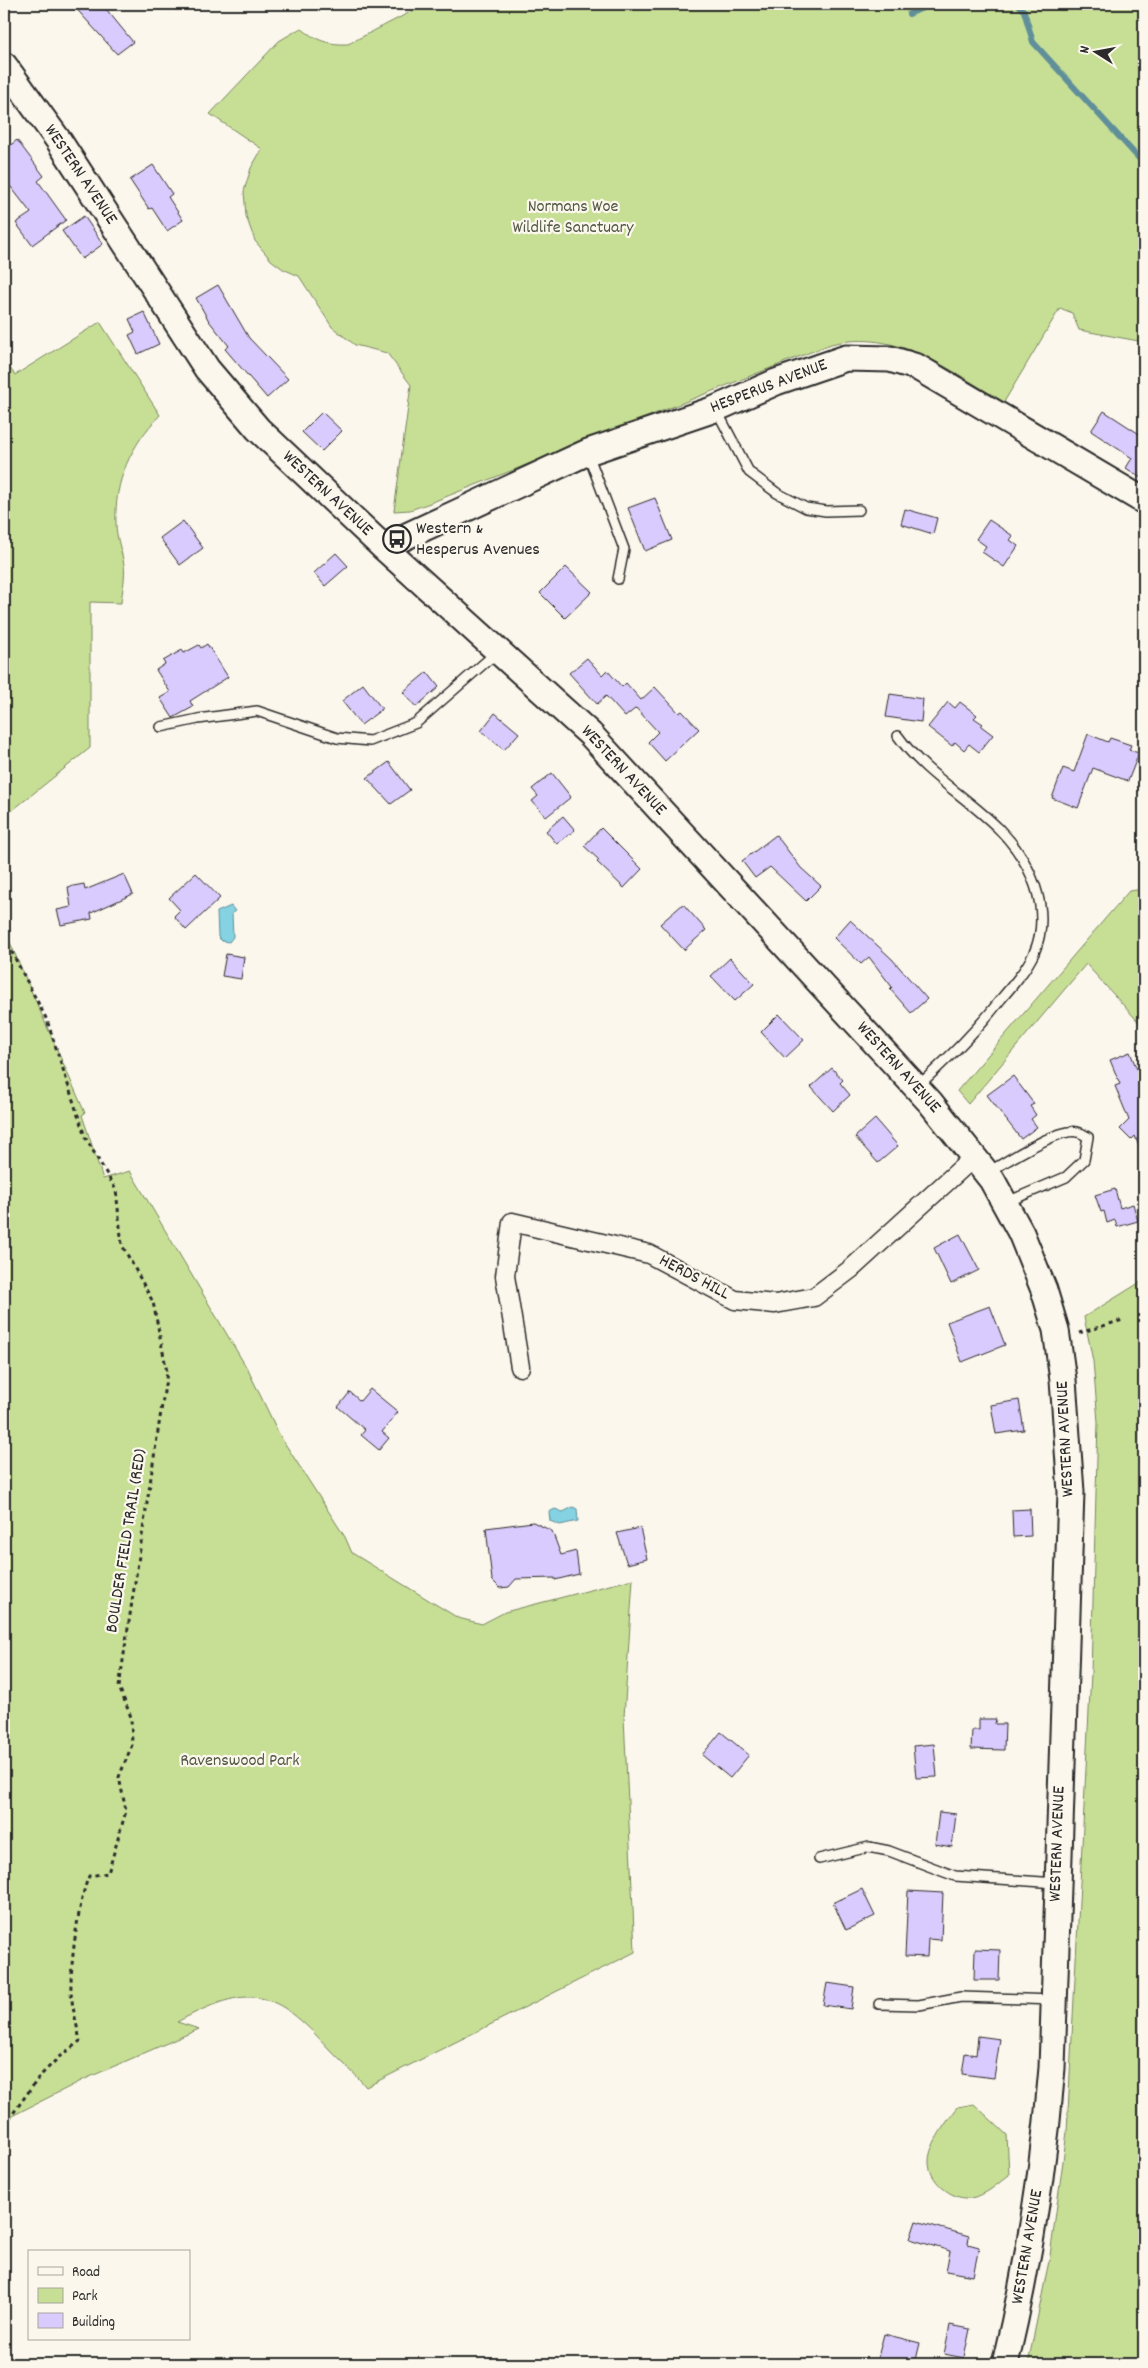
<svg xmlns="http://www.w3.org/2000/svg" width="1148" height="2368" font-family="Dekko,sans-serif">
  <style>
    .green { fill: #c7df95; stroke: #798560 }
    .water { fill: #84d2e2; stroke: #608f99 }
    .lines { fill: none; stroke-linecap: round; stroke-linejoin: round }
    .stream { stroke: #608f99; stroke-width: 6 }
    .building { fill: #d9cbfd; stroke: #2b2b2b }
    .lane-casing { stroke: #2b2b2b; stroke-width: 12 }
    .street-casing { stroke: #2b2b2b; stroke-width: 21 }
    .secondary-casing { stroke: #2b2b2b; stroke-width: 29 }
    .path { stroke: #2b2b2b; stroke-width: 3; stroke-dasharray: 4 4; stroke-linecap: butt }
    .lane { stroke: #fbf7ec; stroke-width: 9 }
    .street { stroke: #fbf7ec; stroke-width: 18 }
    .secondary { stroke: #fbf7ec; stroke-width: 25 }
    .labels { text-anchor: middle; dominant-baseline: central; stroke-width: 4.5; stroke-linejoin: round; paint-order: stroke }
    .street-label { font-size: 18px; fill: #2b2b2b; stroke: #fbf7ec }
    .park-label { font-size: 18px; fill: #525846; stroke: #fbf7ec }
    .poi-label { font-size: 18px; fill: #2b2b2b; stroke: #fbf7ec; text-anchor: start }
  </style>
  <rect width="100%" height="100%" fill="#fbf7ec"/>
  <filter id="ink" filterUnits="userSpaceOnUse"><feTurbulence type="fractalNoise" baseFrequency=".02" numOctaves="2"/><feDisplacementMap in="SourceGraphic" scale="10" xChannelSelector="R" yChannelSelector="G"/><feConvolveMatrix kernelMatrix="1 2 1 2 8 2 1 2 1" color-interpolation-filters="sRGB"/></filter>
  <g filter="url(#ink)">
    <!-- green -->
    <path class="green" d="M426 4H1144V342L1079 330 1072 313 1060 308 1004 402C949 370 898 328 831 344L430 503 410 510 394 511 411 385 387 353 355 345 332 327 299 276 283 269 271 260 255 241 246 216 244 191 251 168 262 149 210 114 279 41 301 28C315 40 328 45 348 44Z
      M100 322 160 415C131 445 114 481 116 523 116 538 122 551 124 565 126 577 122 591 121 603L90 602V748L4 817V360L15 375Z
      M1144 889V1028L1086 964 968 1104 957 1091 1129 891Z
      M4 929 85 1113 82 1115 103 1179 130 1171 248 1370 280 1436 345 1537 352 1553 458 1618 482 1624 505 1612 633 1579 624 1717 635 1952 366 2087C355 2073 341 2062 329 2049 274 1988 250 1983 177 2022L199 2029 85 2079 4 2120Z
      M1144 1280V2364H1028L1050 2256 1067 2132 1091 1673 1098 1422 1093 1361 1084 1317Z
      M974 2104 1007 2135 1009 2175C997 2184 986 2196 970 2198 951 2200 928 2180 929 2161 929 2144 948 2120 958 2107Z"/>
    <!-- water -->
    <path class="water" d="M231 906 235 911 232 913 233 937 229 942 222 941 218 937 217 912Z
      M573 1507 577 1509 578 1521 560 1525 550 1521 549 1512 555 1509 563 1512Z"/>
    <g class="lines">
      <!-- stream -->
      <path class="stream" d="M1017 4 1024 11 1033 42 1144 164
        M909 14 931 4"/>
    </g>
    <!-- building -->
    <path class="building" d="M72 4H102L133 42 117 54Z
      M17 140 44 176 38 181 66 220 32 245 16 223 31 213 4 178V150Z
      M153 165 172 194 168 197 183 220 167 231 152 208 149 209 130 180Z
      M84 216 103 244 82 259 62 231Z
      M218 285 249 338 288 379 267 398 225 349 229 346 209 321 196 298Z
      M144 312 159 344 138 354 129 335 135 332 129 319Z
      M1104 411 1144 437V480L1126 468 1132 458 1091 431Z
      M322 412 342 431 322 451 302 432Z
      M655 498 672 540 645 551 628 508Z
      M905 509 937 518 933 534 901 524Z
      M989 520 1013 536 1010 540 1018 546 1004 567 982 552 986 546 976 539Z
      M183 521 203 548 180 565 160 538Z
      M336 553 348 566 325 586 314 573Z
      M566 567 592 592 565 618 540 593Z
      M207 644 228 677 190 701 193 707 173 718 160 698 170 692 156 670 165 664 163 661 182 650 184 653 199 645 201 648Z
      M587 658 602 675 607 670 622 687 626 683 641 700 655 687 679 713 682 711 699 729 665 761 648 742 658 732 636 708 625 717 606 696 597 704 569 673Z
      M427 672 439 687 416 707 403 692Z
      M363 684 382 709 361 725 342 701Z
      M890 694 923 699 921 722 886 717Z
      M948 702 955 708 960 702 977 715 974 718 983 724 981 726 993 735 979 752 969 744 964 750 955 742 952 746 928 727Z
      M495 713 519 733 504 750 481 731Z
      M1088 734 1108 742 1110 738 1131 745 1129 750 1139 753 1128 781 1093 768 1078 808 1052 798 1063 768 1074 772Z
      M389 762 410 790 391 804 367 778Z
      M552 773 571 797 546 817 532 801 538 796 532 789Z
      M563 816 575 830 557 844 546 831Z
      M601 828 642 869 624 888 597 862 599 860 584 846Z
      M776 835 801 868 821 886 806 901 770 867 755 878 742 861Z
      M196 873 220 898 186 930 174 916 180 910 169 898Z
      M124 874 133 894 91 913 92 919 61 925 57 910 71 907 68 887 84 884 85 890Z
      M683 904 706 930 684 950 660 924Z
      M850 920 892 959 927 999 911 1013 890 989 892 987 869 957 861 964 834 938Z
      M226 954 244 957 241 979 222 976Z
      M730 958 754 984 735 1001 711 976Z
      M779 1014 804 1040 785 1058 761 1032Z
      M1130 1052 1140 1077 1144 1076 1143 1157 1135 1136 1131 1140 1120 1129 1129 1120 1115 1086 1120 1084 1110 1060Z
      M832 1068 843 1080 840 1083 850 1095 833 1111 811 1087Z
      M1013 1076 1034 1104 1030 1106 1036 1115 1031 1119 1037 1127 1021 1139 987 1095Z
      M875 1119 898 1146 878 1163 855 1137Z
      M1115 1189 1120 1208 1133 1204 1138 1221 1117 1227 1115 1220 1107 1223 1104 1211 1101 1212 1095 1195Z
      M960 1234 979 1270 951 1284 934 1248Z
      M990 1306 1005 1345 962 1362 947 1322Z
      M370 1389 398 1412 382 1432 389 1438 379 1450 361 1435 365 1430 338 1407 350 1392 360 1401Z
      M1019 1400 1024 1430 996 1434 991 1405Z
      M1030 1509 1031 1536 1013 1537 1012 1510Z
      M533 1522 552 1531 561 1555 576 1551 579 1574 555 1580V1578L516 1579 509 1587 500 1588 492 1580 486 1528Z
      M640 1528 647 1559 627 1564 617 1533Z
      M979 1719H996L995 1724H1005L1004 1750 971 1749 972 1730H979Z
      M721 1732 749 1755 730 1778 702 1755Z
      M934 1744 937 1777 916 1778 913 1746Z
      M939 1812 956 1814 952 1847 935 1844Z
      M862 1889 875 1916 846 1930 833 1903Z
      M908 1891 943 1893 941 1940 928 1939 927 1957 905 1956Z
      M975 1949 1000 1950 999 1980H974Z
      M827 1983 854 1987 851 2009 823 2005Z
      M978 2036 1000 2039 994 2078 962 2074 965 2053 976 2055Z
      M916 2221 969 2236 968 2244 979 2247 973 2276 946 2271 950 2251 910 2239Z
      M950 2325 970 2329 964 2358 944 2354Z
      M884 2334 920 2343 915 2364H893L877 2361Z"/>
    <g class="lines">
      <defs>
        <path id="lane" d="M717 411 749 472 777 493 806 508 826 511 859 510
          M588 454 624 549 618 579
          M161 727 198 719 257 711 337 738 370 741 416 723 497 652
          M898 736C925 774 966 796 999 829 1030 860 1053 909 1034 953 1026 970 1013 985 1001 999 976 1032 947 1059 917 1087
          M987 1173C1004 1163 1059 1127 1077 1132 1080 1132 1084 1135 1088 1137L1084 1160 1066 1177 1007 1202
          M819 1859 869 1847 889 1851 955 1876 1057 1883
          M879 2004 919 2005 961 1997 1053 2000"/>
        <path id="street" d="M520 1367 505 1276 512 1222 649 1254 735 1300 775 1304 814 1297 851 1269 974 1157"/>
        <path id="secondary" d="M4 65 59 141 207 369 258 429 383 547 590 734 930 1102 992 1180 1021 1233 1044 1290 1056 1330 1063 1380 1071 1492 1052 2068C1044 2168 1028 2267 1005 2364
          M383 547 588 452 715 409 776 382 846 358 890 359 917 367 1144 501"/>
      </defs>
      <!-- lane casing -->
      <use href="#lane" class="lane-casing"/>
      <!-- street casing -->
      <use href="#street" class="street-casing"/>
      <!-- secondary casing -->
      <use href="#secondary" class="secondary-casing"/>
      <!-- path -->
      <path class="path" d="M4 937 47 1020 85 1137 116 1190 122 1245 153 1302 167 1372 119 1687 131 1717 132 1745 119 1777 126 1811 108 1873 89 1876C79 1898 70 1965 71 1991 72 2007 77 2025 80 2041L59 2057 40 2076 4 2126
        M1079 1333 1123 1320"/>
      <!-- lane -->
      <use href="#lane" class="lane"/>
      <!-- street -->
      <use href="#street" class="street"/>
      <!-- secondary -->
      <use href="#secondary" class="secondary"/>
    </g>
  </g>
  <!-- icons -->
  <defs>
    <symbol id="bus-ring" viewBox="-11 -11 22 22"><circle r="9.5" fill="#fbf7ec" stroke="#2b2b2b" stroke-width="1.5"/><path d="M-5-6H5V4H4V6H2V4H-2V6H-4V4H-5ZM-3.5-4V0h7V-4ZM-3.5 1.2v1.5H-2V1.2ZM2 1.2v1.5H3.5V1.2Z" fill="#2b2b2b"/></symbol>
  </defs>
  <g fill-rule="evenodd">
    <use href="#bus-ring" x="381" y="523" width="32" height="32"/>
  </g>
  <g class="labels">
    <!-- street labels -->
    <g class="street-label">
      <text transform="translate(80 175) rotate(56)">WESTERN AVENUE</text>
      <text transform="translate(769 387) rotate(-21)">HESPERUS AVENUE</text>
      <text transform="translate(327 494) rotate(43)">WESTERN AVENUE</text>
      <text transform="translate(623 771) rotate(47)">WESTERN AVENUE</text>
      <text transform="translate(898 1068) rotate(48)">WESTERN AVENUE</text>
      <text transform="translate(694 1278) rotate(28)">HERDS HILL</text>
      <text transform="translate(1066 1439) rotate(-93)">WESTERN AVENUE</text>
      <text transform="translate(127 1541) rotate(-81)">BOULDER FIELD TRAIL (RED)</text>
      <text transform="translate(1058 1844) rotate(-88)">WESTERN AVENUE</text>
      <text transform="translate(1028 2247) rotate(-80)">WESTERN AVENUE</text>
    </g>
    <!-- park labels -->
    <g class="park-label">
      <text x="573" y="207">Normans Woe<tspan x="573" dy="21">Wildlife Sanctuary</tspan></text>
      <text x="240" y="1761">Ravenswood Park</text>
    </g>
    <!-- poi labels -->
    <g class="poi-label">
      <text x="416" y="529">Western &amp;<tspan x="416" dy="21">Hesperus Avenues</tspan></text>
    </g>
  </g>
  <!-- margin -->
  <rect width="1148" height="2368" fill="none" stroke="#fbf7ec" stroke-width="20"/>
  <rect x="10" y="10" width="1128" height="2348" fill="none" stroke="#2b2b2b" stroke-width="2" filter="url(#ink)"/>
  <!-- legend -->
  <rect x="28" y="2250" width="162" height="90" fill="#fbf7ec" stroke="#a8a59f"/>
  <rect x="38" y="2267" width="25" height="8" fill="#fbf7ec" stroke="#a8a59f"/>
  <text x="72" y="2276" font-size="15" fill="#2b2b2b">Road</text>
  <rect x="38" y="2288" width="25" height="15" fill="#c7df95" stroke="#a8a59f"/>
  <text x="72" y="2300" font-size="15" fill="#2b2b2b">Park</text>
  <rect x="38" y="2313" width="25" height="15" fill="#d9cbfd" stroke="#a8a59f"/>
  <text x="72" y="2326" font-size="15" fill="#2b2b2b">Building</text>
  <!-- north arrow -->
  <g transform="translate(1096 52) rotate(281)" stroke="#fbf7ec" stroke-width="4" paint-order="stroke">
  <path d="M0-4L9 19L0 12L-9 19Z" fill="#2b2b2b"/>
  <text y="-8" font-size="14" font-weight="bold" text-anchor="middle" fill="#2b2b2b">N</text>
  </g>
</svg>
